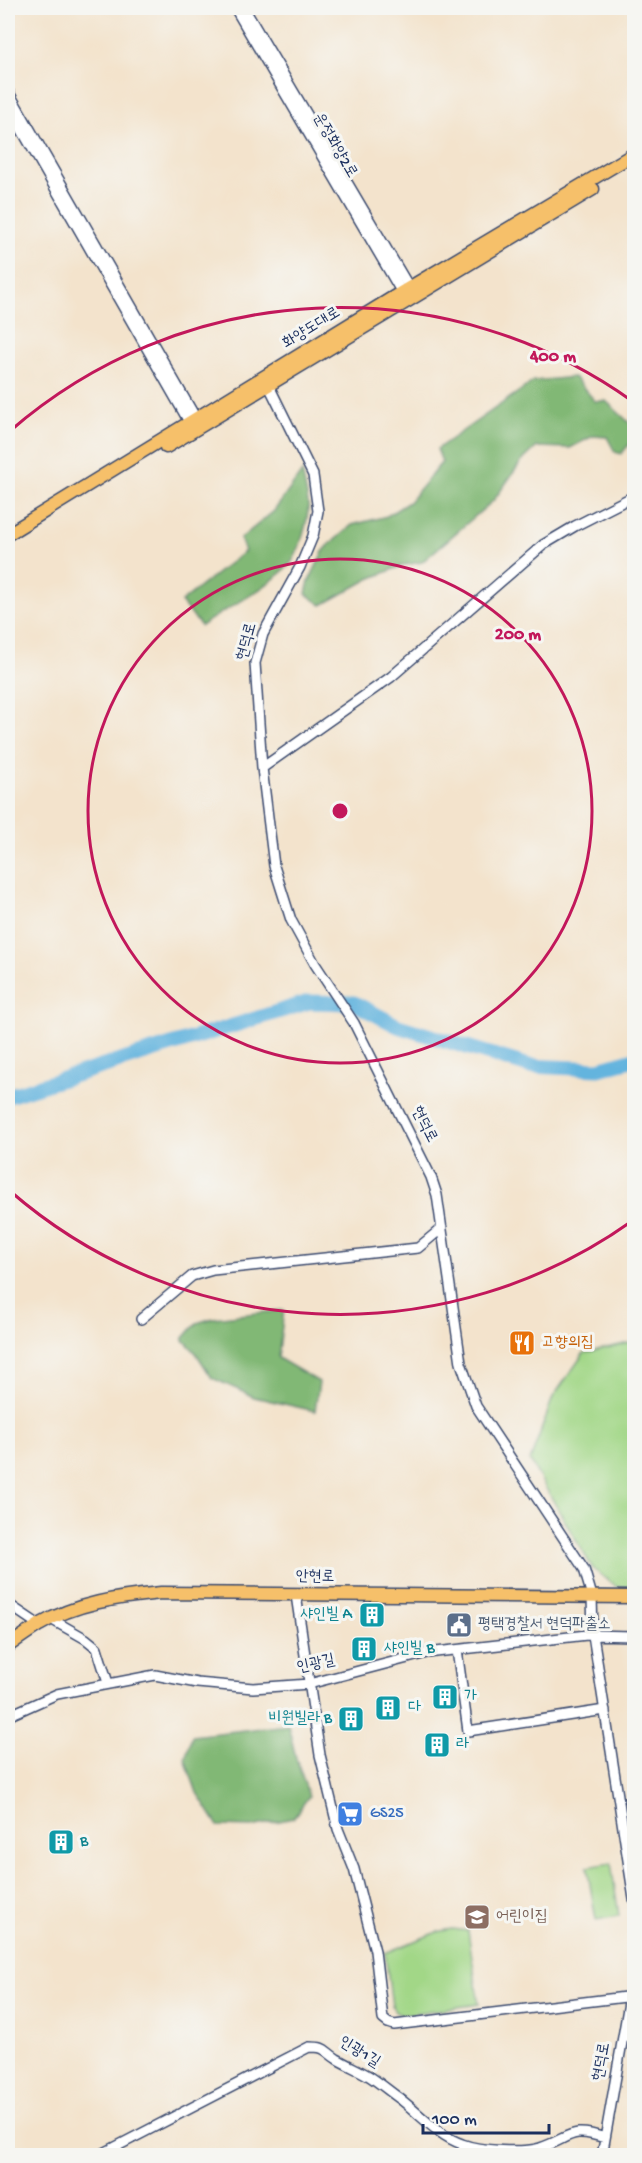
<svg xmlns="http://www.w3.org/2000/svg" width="642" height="2163" font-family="'Gochi Hand','Poor Story',sans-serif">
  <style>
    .green { fill: #a2d787; stroke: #5e8372; stroke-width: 1.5 }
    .forest { fill: #81b874; stroke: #4e7469; stroke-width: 1.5 }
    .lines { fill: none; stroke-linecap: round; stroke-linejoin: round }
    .river { stroke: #64b4de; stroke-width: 15 }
    .minor-casing { stroke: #3b4a6e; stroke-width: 12 }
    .major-casing { stroke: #3b4a6e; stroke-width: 15 }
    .minor { stroke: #fff; stroke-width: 9 }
    .major { stroke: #f6c06b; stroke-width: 12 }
    .ring { fill: none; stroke: #c2185b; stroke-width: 3 }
    .labels { text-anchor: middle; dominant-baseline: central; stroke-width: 6; stroke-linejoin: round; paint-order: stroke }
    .street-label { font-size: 16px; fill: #1b2f5e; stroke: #f6f6f2 }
    .food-label { font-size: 16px; fill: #c56008; stroke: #f6f6f2; text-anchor: start }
    .culture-label { font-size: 16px; fill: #0d838f; stroke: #f6f6f2; text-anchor: start }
    .service-label { font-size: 16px; fill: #4e5e75; stroke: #f6f6f2; text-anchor: start }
    .shop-label { font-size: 16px; fill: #366cbe; stroke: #f6f6f2; text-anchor: start }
    .education-label { font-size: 16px; fill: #785e54; stroke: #f6f6f2; text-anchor: start }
    .centre { fill: #c2185b; stroke: #f6f6f2; stroke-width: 3 }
    .ring-label { font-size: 18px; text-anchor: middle; font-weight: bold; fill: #c2185b; stroke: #f6f6f2; stroke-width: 6; stroke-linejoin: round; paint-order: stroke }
  </style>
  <rect width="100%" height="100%" fill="#f6f6f2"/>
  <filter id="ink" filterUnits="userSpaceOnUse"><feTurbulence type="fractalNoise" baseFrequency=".0167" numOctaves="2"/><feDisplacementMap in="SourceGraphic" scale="12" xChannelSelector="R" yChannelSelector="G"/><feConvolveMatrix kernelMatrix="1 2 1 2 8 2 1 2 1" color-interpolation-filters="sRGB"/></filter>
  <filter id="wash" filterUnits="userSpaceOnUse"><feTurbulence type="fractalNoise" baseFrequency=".008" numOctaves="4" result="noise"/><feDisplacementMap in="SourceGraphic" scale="24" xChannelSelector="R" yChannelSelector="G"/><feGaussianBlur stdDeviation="1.35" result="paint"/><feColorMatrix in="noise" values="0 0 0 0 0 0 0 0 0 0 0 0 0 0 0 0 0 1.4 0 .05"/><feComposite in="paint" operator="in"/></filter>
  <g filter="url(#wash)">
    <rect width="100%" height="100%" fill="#f3e3cc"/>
    <!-- green -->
    <path class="green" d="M634 1342V1588L617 1587 593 1569 530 1461 553 1397 584 1353Z
      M611 1863 619 1916 596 1920 587 1867Z
      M452 1929 468 1931 479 2004 401 2015 395 2012 392 2006 385 1953 437 1932Z"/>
    <!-- forest -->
    <path class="forest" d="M574 377 595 401H606L634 427V439L621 454 615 452 607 437 593 436 570 448 537 447 521 462 494 500 422 562 404 565 369 579 322 605 306 594 309 581 323 552 329 545 352 525 387 516 409 502 442 462 437 449 534 381Z
      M302 472C304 482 307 493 308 504 309 518 299 556 289 565 265 591 229 606 201 626L181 602 245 551 240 539 274 511Z
      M284 1310 278 1358 319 1382 315 1411 254 1397 212 1378 196 1353 183 1339 197 1323 213 1318Z
      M288 1725 296 1758 309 1796 293 1818 252 1827 218 1826 197 1793 185 1759 192 1736Z"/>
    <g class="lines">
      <!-- river -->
      <path class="river" d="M8 1096 309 1002 354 1003 398 1026 529 1066 599 1069 634 1059"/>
    </g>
  </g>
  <g filter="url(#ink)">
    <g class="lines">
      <defs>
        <path id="minor" d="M235 8 405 298
          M244 8 412 292
          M8 91 198 422
          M8 106 192 427
          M266 380 313 475 318 511 313 536 300 567 263 634 255 663 262 768 274 866 291 920 315 964 354 1023 431 1177 437 1195 461 1363 476 1406 584 1569 592 1596 593 1635 634 1899
          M262 768 391 677 543 545 575 526 634 496
          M141 1319 192 1276 213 1270 418 1248 442 1228
          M296 1595 320 1755 338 1829 354 1869 375 1951 383 2019 388 2023 394 2025 634 1996
          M8 1604 39 1625
          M51 1619 86 1639 97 1648 108 1683
          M457 1650 468 1731 605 1710
          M8 1716 57 1694 155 1675 197 1683 253 1688 309 1684 427 1653 587 1635 634 1636
          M98 2156 309 2047C327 2047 323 2050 337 2059 347 2065 359 2070 369 2076 380 2083 389 2091 399 2098 420 2114 437 2135 462 2144 480 2151 522 2153 540 2148 571 2138 569 2126 605 2138
          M602 2156 634 1974"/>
        <path id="major" d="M166 447 593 189
          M8 534 402 292 634 154
          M8 1646C18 1639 28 1632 39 1625 76 1603 119 1597 161 1593L634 1597"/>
      </defs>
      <!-- minor casing -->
      <use href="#minor" class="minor-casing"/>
      <!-- major casing -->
      <use href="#major" class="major-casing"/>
      <!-- minor -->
      <use href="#minor" class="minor"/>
      <!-- major -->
      <use href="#major" class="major"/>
    </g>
  </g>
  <!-- distance rings -->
  <g class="ring">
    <circle cx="340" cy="811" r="252"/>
    <path d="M632 1221A503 503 0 0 1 10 1191M10 431A503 503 0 0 1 632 401"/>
  </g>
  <!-- icons -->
  <defs>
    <symbol id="restaurant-square" viewBox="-11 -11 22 22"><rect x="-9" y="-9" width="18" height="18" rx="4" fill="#e8710a" stroke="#f6f6f2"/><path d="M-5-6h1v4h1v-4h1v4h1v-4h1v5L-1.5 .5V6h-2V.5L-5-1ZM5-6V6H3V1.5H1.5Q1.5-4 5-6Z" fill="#fff"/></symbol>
    <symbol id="building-square" viewBox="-11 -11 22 22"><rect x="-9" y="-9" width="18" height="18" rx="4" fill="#0f9aa8" stroke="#f6f6f2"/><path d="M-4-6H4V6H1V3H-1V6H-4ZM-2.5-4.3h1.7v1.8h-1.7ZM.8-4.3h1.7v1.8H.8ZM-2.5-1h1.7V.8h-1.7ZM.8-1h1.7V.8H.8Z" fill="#fff"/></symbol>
    <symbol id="civic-square" viewBox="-11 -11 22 22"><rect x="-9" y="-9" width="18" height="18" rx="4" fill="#5c6f8a" stroke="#f6f6f2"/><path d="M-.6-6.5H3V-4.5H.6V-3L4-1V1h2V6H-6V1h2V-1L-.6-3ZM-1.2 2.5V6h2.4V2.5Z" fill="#fff"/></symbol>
    <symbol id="supermarket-square" viewBox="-11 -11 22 22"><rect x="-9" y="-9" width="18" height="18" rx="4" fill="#3f7fe0" stroke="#f6f6f2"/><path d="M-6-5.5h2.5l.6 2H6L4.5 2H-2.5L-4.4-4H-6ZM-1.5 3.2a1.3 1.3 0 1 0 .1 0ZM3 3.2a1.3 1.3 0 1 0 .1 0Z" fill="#fff"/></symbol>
    <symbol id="school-square" viewBox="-11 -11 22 22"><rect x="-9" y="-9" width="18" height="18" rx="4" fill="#8d6e63" stroke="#f6f6f2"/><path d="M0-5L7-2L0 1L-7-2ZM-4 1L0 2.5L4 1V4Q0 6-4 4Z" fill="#fff"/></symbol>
  </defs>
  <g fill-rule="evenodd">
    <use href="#restaurant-square" x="507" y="1328" width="30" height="30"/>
    <use href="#building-square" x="357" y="1600" width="30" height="30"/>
    <use href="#civic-square" x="444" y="1610" width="30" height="30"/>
    <use href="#building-square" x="349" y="1634" width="30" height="30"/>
    <use href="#building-square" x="430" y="1682" width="30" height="30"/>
    <use href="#building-square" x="373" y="1693" width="30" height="30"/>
    <use href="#building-square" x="336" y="1704" width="30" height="30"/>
    <use href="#building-square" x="422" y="1730" width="30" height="30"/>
    <use href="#supermarket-square" x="335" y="1799" width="30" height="30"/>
    <use href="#building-square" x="46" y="1827" width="30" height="30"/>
    <use href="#school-square" x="462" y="1902" width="30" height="30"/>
  </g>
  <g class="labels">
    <!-- street labels -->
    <g class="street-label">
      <text transform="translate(334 146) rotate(60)">운정화양2로</text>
      <text transform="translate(312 329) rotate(-32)">화양도대로</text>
      <text transform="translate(248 642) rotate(-75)">현덕로</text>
      <text transform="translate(423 1125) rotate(63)">현덕로</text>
      <text transform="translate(315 1578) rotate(1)">안현로</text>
      <text transform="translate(316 1665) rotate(-12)">인광길</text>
      <text transform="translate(359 2053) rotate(32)">인광1길</text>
      <text transform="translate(603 2062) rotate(-80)">현덕로</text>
    </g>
    <!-- food labels -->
    <g class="food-label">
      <text x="542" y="1343">고향의집</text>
    </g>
    <!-- culture labels -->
    <g class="culture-label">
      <text x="352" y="1615" text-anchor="end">샤인빌 A</text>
      <text x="384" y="1649">샤인빌 B</text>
      <text x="464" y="1697">가</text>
      <text x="408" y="1708">다</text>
      <text x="332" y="1719" text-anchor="end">비원빌라 B</text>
      <text x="456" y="1745">라</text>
      <text x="80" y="1842">B</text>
    </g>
    <!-- service labels -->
    <g class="service-label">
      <text x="478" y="1625">평택경찰서 현덕파출소</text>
    </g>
    <!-- shop labels -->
    <g class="shop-label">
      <text x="370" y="1814">GS25</text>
    </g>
    <!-- education labels -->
    <g class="education-label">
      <text x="496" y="1917">어린이집</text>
    </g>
  </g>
  <circle cx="340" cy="811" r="9" class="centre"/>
  <g class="ring-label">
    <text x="553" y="361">400 m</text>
    <text x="518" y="639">200 m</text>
  </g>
  <!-- margin -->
  <rect width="642" height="2163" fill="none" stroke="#f6f6f2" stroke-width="30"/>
  <!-- scale -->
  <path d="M423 2124v9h126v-9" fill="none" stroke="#1b2f5e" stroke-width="3"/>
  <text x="432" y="2124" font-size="18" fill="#1b2f5e" stroke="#f6f6f2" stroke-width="4.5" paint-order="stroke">100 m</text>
</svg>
